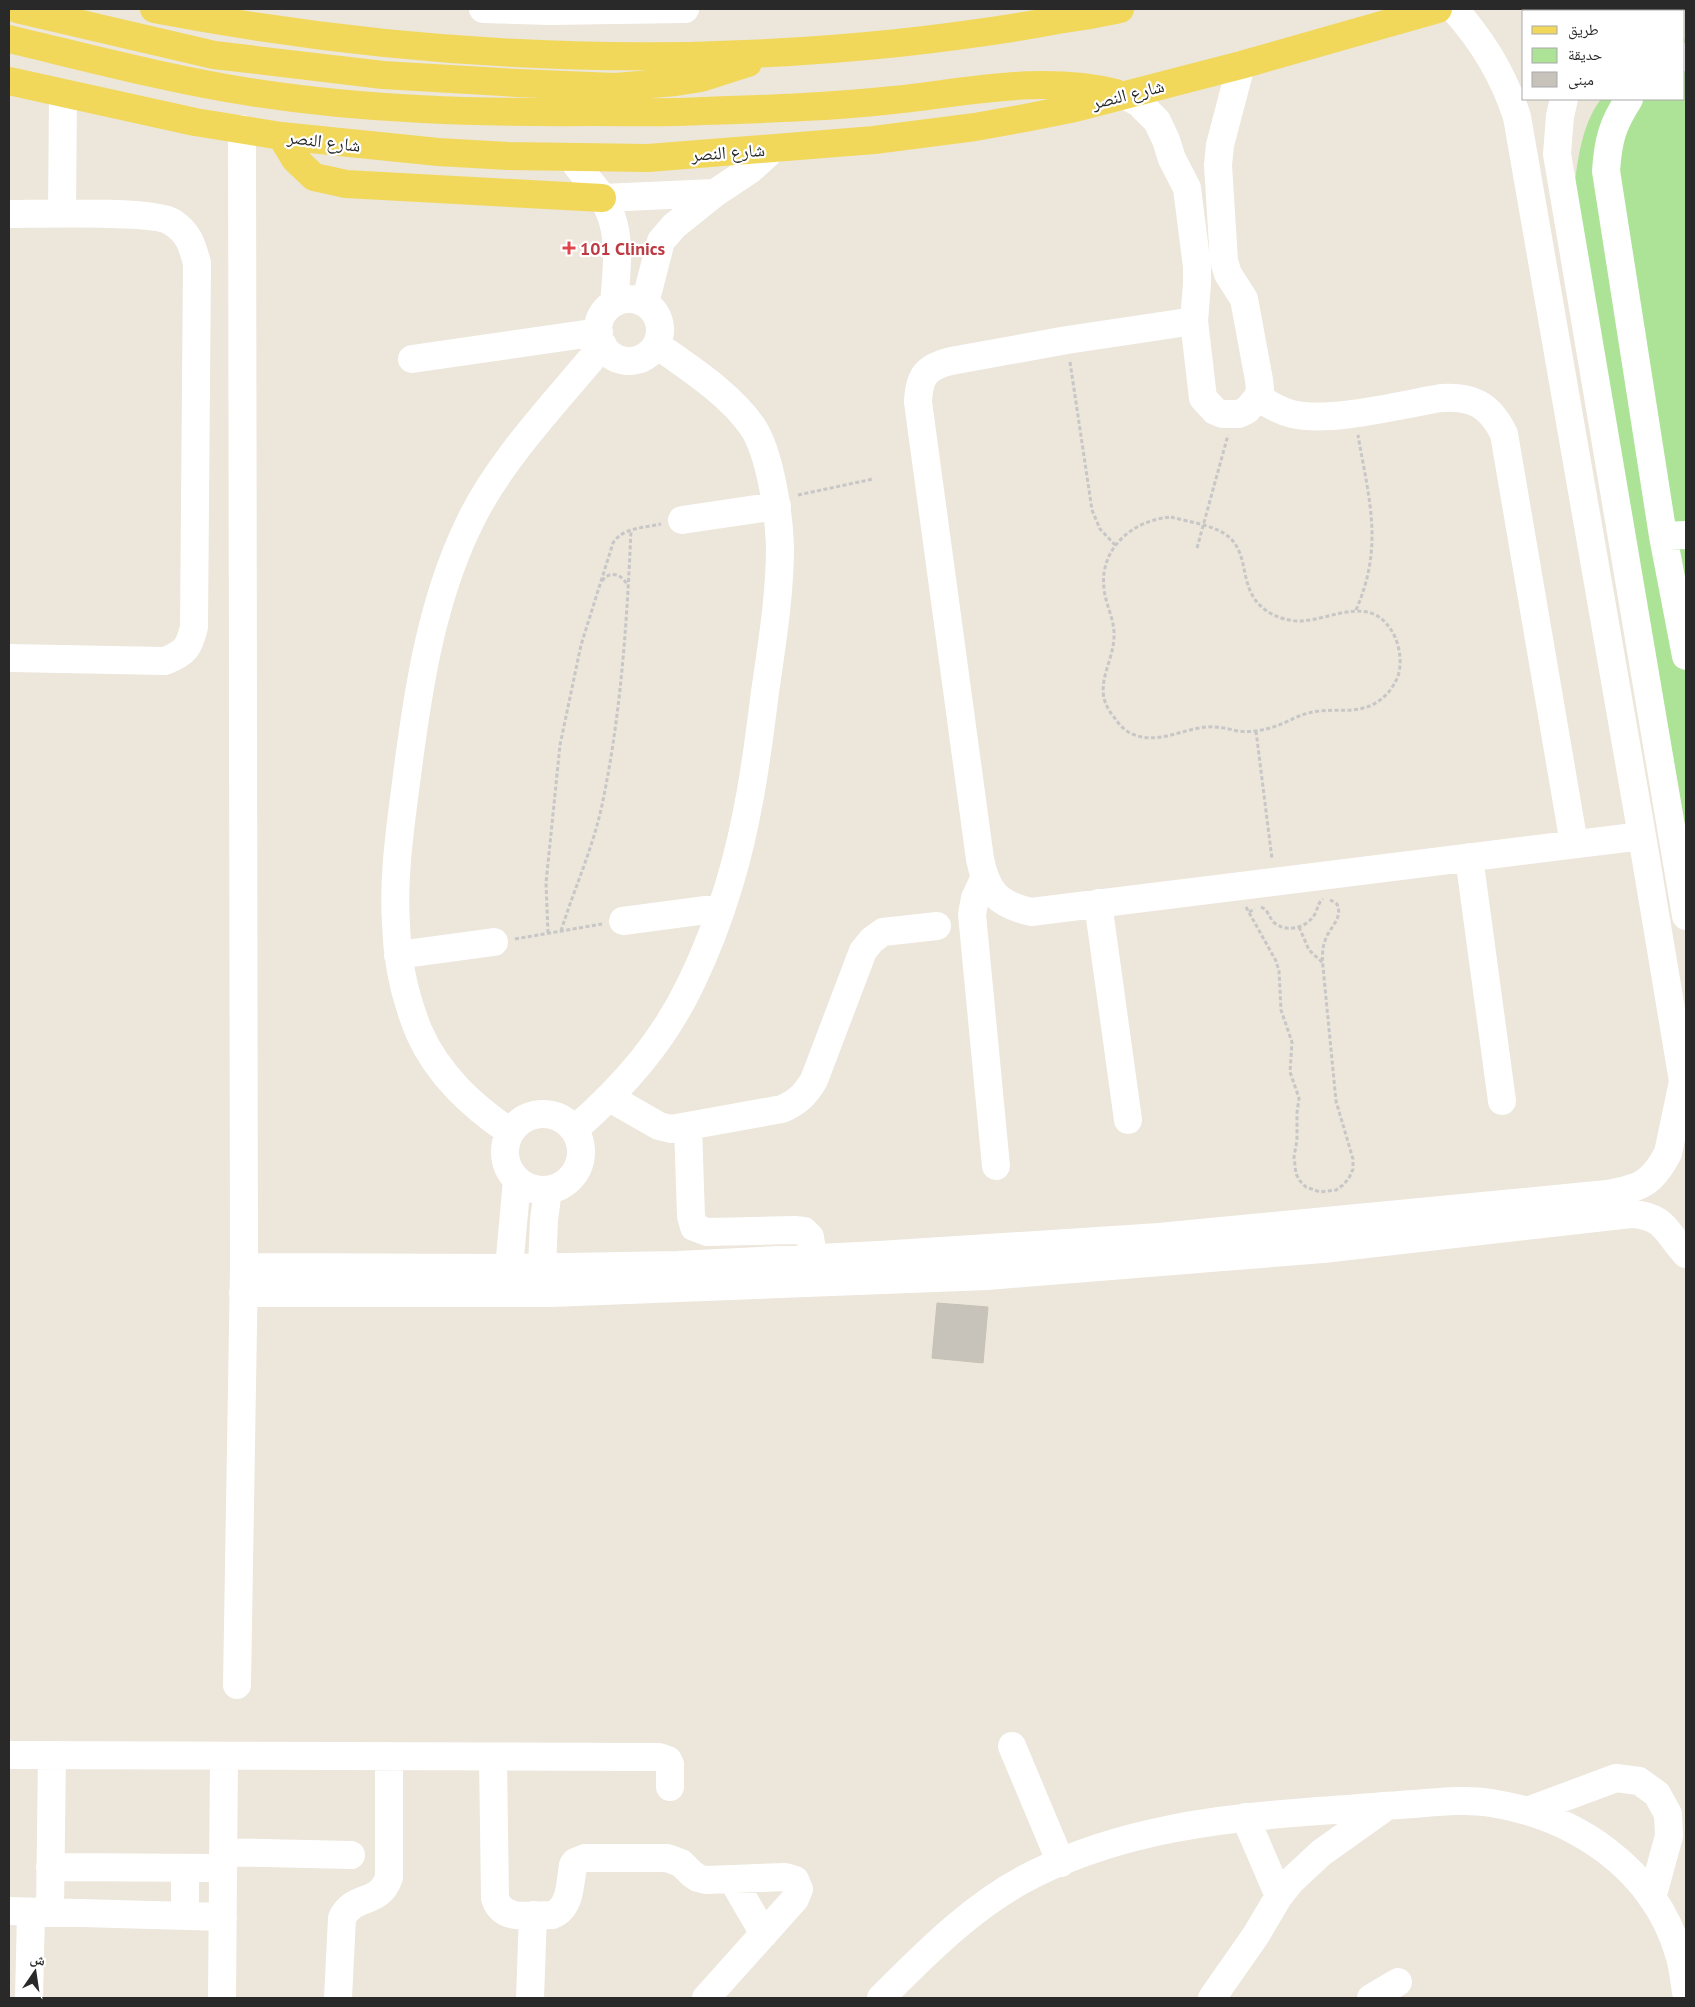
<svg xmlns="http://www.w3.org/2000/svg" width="1695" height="2007" font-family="'PT Sans','Noto Naskh Arabic',sans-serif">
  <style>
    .green { fill: #ace397 }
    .building { fill: #c7c3bb; stroke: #c7c2b5 }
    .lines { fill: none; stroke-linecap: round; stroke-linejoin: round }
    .path { stroke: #c7c7c7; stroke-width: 3; stroke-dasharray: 4 2.5; stroke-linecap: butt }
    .minor { stroke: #fff; stroke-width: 28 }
    .major { stroke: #f1d85b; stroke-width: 28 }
    .health-dot { fill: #e0444e; stroke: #fff; stroke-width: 2 }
    .labels { text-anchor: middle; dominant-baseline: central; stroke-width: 4.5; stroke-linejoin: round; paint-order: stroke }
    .street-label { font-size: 18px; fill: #292929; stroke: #fff }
    .health-label { font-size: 18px; font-weight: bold; fill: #be3a42; stroke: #fff; text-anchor: start }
  </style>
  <rect width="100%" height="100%" fill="#ece6db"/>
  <!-- green -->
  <path class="green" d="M1686 38V830L1574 189C1578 158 1582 124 1601 99H1684V39Z"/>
  <!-- building -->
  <path class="building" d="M937 1303 988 1307 983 1363 932 1358Z"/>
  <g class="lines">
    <!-- path -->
    <path class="path" d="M1070 362 1092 510 1100 529 1115 545
      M798 495 873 479
      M1171 517C1189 522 1215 525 1229 537 1252 557 1236 593 1270 613 1279 618 1289 621 1300 621 1333 620 1373 591 1395 637 1400 649 1402 663 1398 676 1393 689 1384 699 1372 705 1354 713 1337 709 1319 711 1307 712 1297 717 1286 722 1270 729 1255 733 1238 731 1228 729 1218 726 1207 727 1181 729 1156 746 1130 733 1123 729 1118 723 1114 717 1090 689 1113 666 1114 637 1115 620 1106 606 1104 589 1099 548 1133 520 1171 517Z
      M1197 548 1228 435
      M602 581C610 570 621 574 627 584
      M1356 610C1384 546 1369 500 1358 435
      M1256 731 1272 859
      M1246 907 1276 961 1279 971 1281 1010 1292 1042 1290 1072 1299 1098 1297 1113V1140L1294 1157 1296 1174 1300 1181 1306 1187 1320 1192 1336 1190 1343 1185 1349 1178 1353 1169V1159L1336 1101 1323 967C1322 957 1322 947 1326 938 1331 926 1343 918 1337 904L1329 899
      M1261 907C1270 911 1269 920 1276 924 1289 933 1309 927 1316 912 1318 907 1318 903 1323 899
      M1249 912 1255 909
      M1299 927 1309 950 1323 963
      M561 931C574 889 593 848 602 805 621 715 627 622 631 530
      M548 933 546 883 560 745 581 645 613 543C623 527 644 528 661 524
      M515 939 602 924"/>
    <!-- minor -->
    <path class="minor" d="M483 9 550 11 685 9
      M1454 9C1483 41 1504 76 1517 117L1642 836 1686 1099
      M1641 11 1645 9
      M1684 57H1686
      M1124 95 1139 103 1157 121 1166 140 1172 159 1187 188 1197 267V284L1194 321 1203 398 1215 411 1222 414H1239L1247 410 1258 397 1260 389 1259 380 1244 299 1228 274 1224 261 1218 165 1220 145 1241 65
      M1564 99 1560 116 1557 154 1686 916
      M1629 99C1612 125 1608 141 1606 171L1663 536 1686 656
      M571 157C580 171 592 183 602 197 623 229 617 267 614 303
      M602 198 715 193
      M9 214C38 214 154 210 172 222 189 233 192 245 197 263L194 627C189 648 185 653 165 661L9 658
      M62 214 63 93
      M598 330a31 31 0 1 1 62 0a31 31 0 1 1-62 0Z
      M645 303 661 241 674 226 715 193 751 169 773 149
      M1194 321 1067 340 951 361C926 367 919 376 918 402L980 859C987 893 998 904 1031 912L1642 836
      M412 359 599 332
      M1258 397C1268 404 1280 411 1292 414 1331 423 1400 405 1441 398 1473 396 1490 405 1504 434L1574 844
      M682 520 777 506
      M1663 536 1686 535
      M1469 857 1502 1101
      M984 879 975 898 972 914 996 1166
      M1098 903 1128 1120
      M623 921 721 908
      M398 955 494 942
      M610 1098 659 1126 671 1129 782 1109C798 1102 805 1095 814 1080L863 951 872 940 883 932 937 926
      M505 1152a38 38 0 1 1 76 0a38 38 0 1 1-76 0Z
      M688 1127 691 1216 694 1227 707 1232 795 1230 804 1231 810 1237 813 1258
      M574 1130C624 1086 664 1041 692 981 707 950 719 918 729 885 748 823 757 757 765 692 772 644 780 595 780 546 779 514 770 452 752 426 729 393 689 368 657 345
      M510 1132C472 1106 438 1075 419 1032 405 998 397 960 396 924 393 877 400 829 406 783 417 696 430 605 468 526 498 461 557 401 603 345
      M244 1267 509 1268 678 1265 879 1255 1159 1237 1607 1194C1640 1188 1652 1184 1668 1153L1683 1082
      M542 1267 544 1220 548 1190
      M509 1268 517 1180
      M243 1293H551L987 1276 1323 1249 1631 1214C1666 1216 1666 1233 1686 1254
      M237 1685 244 1267 242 129
      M1012 1746 1061 1863
      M9 1755 659 1757 668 1760 670 1764V1787
      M493 1757 495 1898C502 1922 531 1915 552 1915 571 1908 570 1883 573 1865L575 1862 585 1858H667L681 1863 692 1874 698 1878 706 1880 785 1877 795 1880 799 1889 795 1899 706 1998
      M1527 1811 1616 1778 1639 1781 1657 1794 1668 1814 1669 1836 1652 1898
      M1245 1817 1279 1896
      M223 1852 351 1855
      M50 1867 223 1868
      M732 1879 764 1934
      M9 1911 223 1917
      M50 1912 52 1755
      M185 1916V1868
      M29 1998 31 1912
      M222 1998 224 1756
      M338 1998 342 1918C354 1893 380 1906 389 1877V1756
      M530 1998 533 1915
      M881 1998C927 1952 975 1903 1034 1874 1122 1830 1221 1818 1318 1811 1350 1809 1382 1806 1414 1804 1439 1802 1466 1799 1491 1803 1576 1816 1654 1869 1679 1954 1683 1966 1684 1979 1686 1992
      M1212 1998 1256 1935 1279 1896 1291 1881 1321 1853 1387 1806
      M1371 1998 1398 1982"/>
    <!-- major -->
    <path class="major" d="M17 9 214 55 383 75 517 83 615 87 676 82 701 78 748 63
      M154 9C399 56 649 69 898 43 952 37 1005 30 1058 20 1078 17 1100 14 1120 9
      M9 39C89 58 168 79 250 92 365 110 480 113 596 112 632 112 667 113 703 111 766 109 830 107 893 100 968 92 1042 75 1116 93
      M9 81 195 122 281 136 438 152 508 156 648 158 874 140 975 127 1025 118 1075 108 1241 65 1438 9
      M281 136 295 159 314 177 346 184 602 198"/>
  </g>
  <!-- markers -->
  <path class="health-dot" d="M566.5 240.5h5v5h5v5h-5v5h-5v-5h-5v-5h5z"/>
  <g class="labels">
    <!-- street labels -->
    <g class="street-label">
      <text transform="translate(1128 94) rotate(-14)">شارع النصر</text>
      <text transform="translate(324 141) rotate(7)">شارع النصر</text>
      <text transform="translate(728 152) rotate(-4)">شارع النصر</text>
    </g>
    <!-- health labels -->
    <g class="health-label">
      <text x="580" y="248">101 Clinics</text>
    </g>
  </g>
  <!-- border -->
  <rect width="1695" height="2007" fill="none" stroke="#292929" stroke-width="20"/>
  <!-- legend -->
  <rect x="1522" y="10" width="162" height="90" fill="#ffffff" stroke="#a9a9a9"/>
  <rect x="1532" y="26" width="25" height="8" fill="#f1d85b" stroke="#a9a9a9"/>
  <text x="1568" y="35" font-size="15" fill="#292929">طريق</text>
  <rect x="1532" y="48" width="25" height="15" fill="#ace397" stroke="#a9a9a9"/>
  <text x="1568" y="60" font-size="15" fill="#292929">حديقة</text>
  <rect x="1532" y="72" width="25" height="15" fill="#c7c3bb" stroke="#a9a9a9"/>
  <text x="1568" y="85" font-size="15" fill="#292929">مبنى</text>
  <!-- north arrow -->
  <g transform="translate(35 1972) rotate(13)" stroke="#ffffff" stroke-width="4" paint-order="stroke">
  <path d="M0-4L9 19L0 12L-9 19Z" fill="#292929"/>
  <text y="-8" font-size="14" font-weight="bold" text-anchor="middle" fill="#292929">ش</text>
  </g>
</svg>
